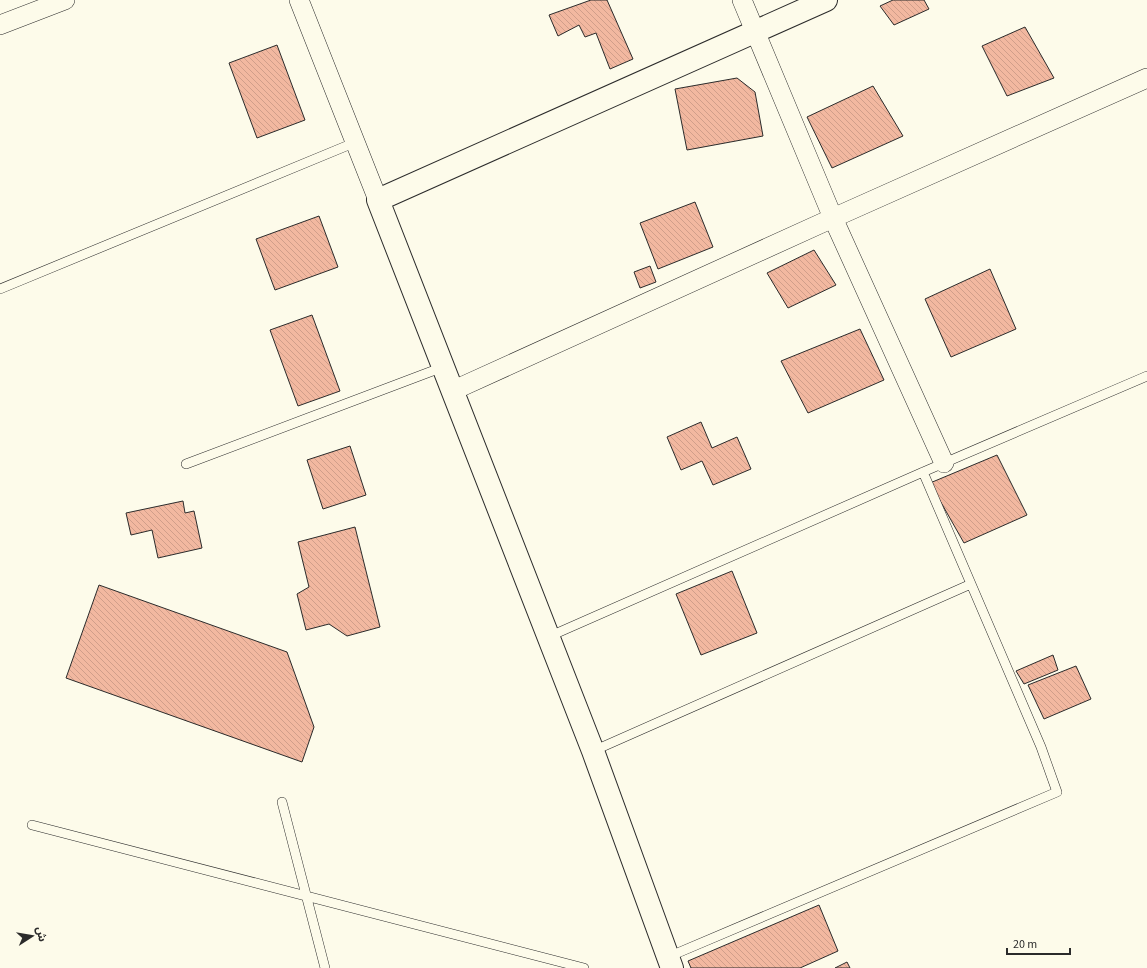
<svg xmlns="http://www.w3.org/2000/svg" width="1147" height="968" font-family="'Source Sans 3','Noto Sans Arabic',sans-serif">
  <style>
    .building { fill: url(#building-back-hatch); stroke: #2b2b2b }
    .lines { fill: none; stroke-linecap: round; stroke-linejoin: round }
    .lane-casing { stroke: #2b2b2b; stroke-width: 10 }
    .street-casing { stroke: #2b2b2b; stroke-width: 20 }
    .secondary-casing { stroke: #2b2b2b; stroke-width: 24 }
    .lane { stroke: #fdfbea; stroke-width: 9 }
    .street { stroke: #fdfbea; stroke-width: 19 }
    .secondary { stroke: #fdfbea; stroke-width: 22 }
  </style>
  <defs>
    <pattern id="building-back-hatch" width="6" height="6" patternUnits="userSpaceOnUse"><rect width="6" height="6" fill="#f2b8a0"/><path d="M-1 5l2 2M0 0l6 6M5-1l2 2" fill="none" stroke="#d09e8a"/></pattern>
  </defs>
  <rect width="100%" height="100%" fill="#fdfbea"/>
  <!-- building -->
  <path class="building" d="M591 0H607L633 59 610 69 596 33 585 37 579 25 558 36 549 15Z
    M893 0H924L929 9 894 25 880 6Z
    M1025 27 1054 78 1007 96 982 46Z
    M277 45 305 120 257 138 229 63Z
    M737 78 755 92 763 136 687 150 675 89Z
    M873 86 903 136 832 168 807 117Z
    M695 202 713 247 658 269 640 223Z
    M319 216 338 267 275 290 256 239Z
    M814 250 836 285 788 308 767 273Z
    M650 266 656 282 640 288 634 272Z
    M990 269 1016 329 951 357 925 299Z
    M312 315 340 391 298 406 270 330Z
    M860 329 884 380 808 413 781 361Z
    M701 422 712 448 737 437 751 469 713 485 702 461 681 470 667 437Z
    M350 446 366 495 323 509 307 460Z
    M997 455 1027 515 964 543 930 483Z
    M183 501 185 513 194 511 202 548 158 558 152 530 131 535 126 513Z
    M355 527 380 627 347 636 329 624 306 630 297 594 309 587 298 542Z
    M732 571 757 633 701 655 676 594Z
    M99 585 287 652 314 727 302 762 66 678Z
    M1053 655 1058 670 1024 684 1016 671Z
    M1076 666 1091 699 1044 719 1028 685Z
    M819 905 838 951 800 968H691L688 961Z
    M847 962 850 968H835Z"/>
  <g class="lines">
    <defs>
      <path id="lane" d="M0 289 356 142
        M186 464 443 367
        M548 637 923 472 1147 376
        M593 751 971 584
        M282 802 325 968
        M32 825 584 968
        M668 957 1057 792 1041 747 923 472"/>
      <path id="street" d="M299 0 378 200
        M742 0 833 218 944 463
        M0 25 65 0
        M452 391 833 218 1147 78"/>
      <path id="secondary" d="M672 968 593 751 378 200 826 0"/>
    </defs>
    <!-- lane casing -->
    <use href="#lane" class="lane-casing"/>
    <!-- street casing -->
    <use href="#street" class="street-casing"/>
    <!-- secondary casing -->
    <use href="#secondary" class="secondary-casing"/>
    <!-- lane -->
    <use href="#lane" class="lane"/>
    <!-- street -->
    <use href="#street" class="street"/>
    <!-- secondary -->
    <use href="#secondary" class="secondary"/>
  </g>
  <!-- north arrow -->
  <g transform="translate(32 936) rotate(78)" stroke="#fdfbea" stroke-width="3" paint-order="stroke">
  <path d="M0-3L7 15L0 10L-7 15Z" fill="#2b2b2b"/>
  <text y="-6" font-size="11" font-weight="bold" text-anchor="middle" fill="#2b2b2b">ش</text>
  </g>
  <!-- scale -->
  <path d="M1007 948v6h63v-6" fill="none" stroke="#2b2b2b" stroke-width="2"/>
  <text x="1013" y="948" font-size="12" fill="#2b2b2b" stroke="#fdfbea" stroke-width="3" paint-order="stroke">20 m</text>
</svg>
